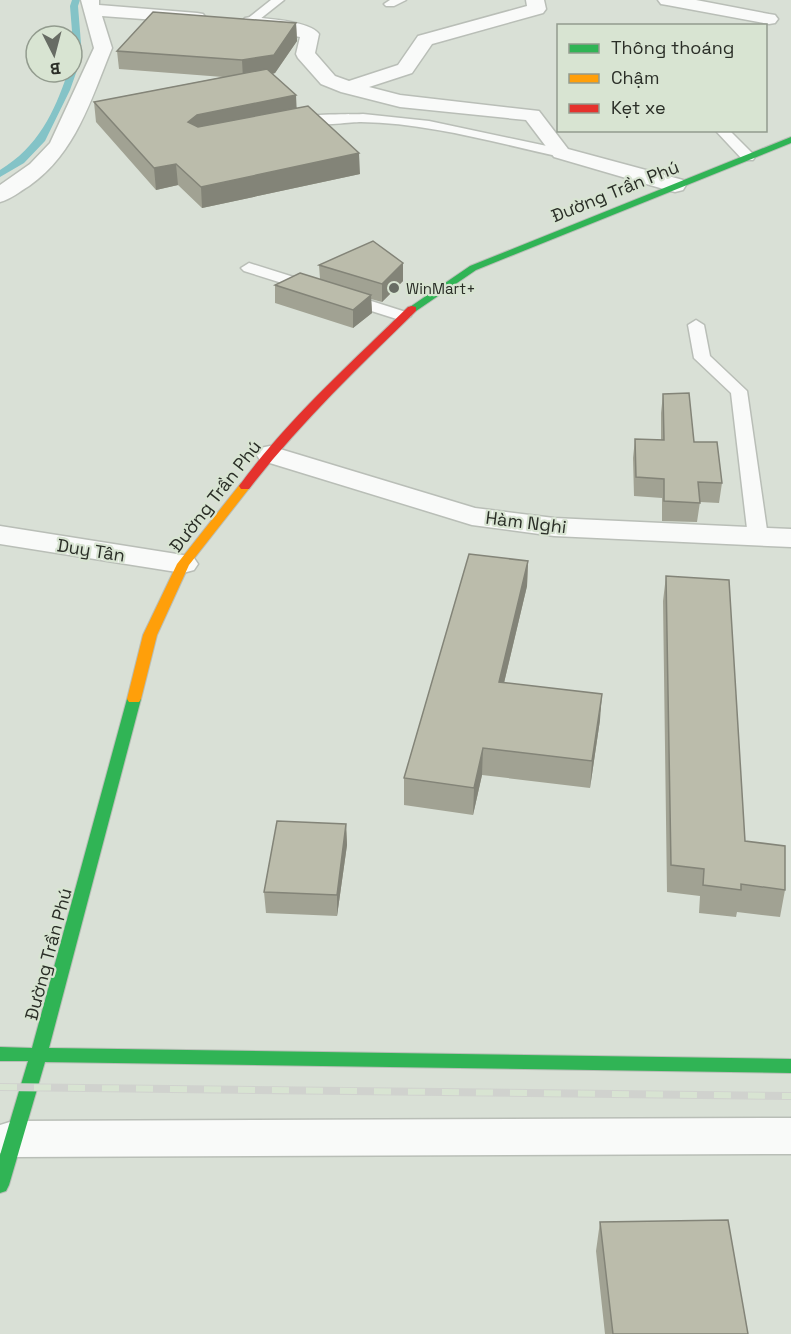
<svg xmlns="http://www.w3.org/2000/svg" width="791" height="1334" font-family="'Space Grotesk',sans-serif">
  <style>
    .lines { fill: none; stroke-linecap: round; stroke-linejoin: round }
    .stream { fill: #84c3c7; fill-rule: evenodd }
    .lane-casing { stroke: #b9beb7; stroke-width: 3 }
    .street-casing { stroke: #b9beb7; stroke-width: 3 }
    .fast-casing { stroke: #b9beb7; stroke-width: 2 }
    .slow-casing { stroke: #b9beb7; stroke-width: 2 }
    .jam-casing { stroke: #b9beb7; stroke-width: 2 }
    .lane { fill: #f9faf9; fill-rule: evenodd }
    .street { fill: #f9faf9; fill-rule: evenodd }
    .fast { fill: #30b455; fill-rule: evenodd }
    .slow { fill: #ff9f0a; fill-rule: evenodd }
    .jam { fill: #e5322d; fill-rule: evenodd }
    .rail-casing { stroke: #d0d2ce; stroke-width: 8 }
    .rail { stroke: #d8e4d2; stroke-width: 6; stroke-dasharray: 17; stroke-linecap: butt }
    .wall { fill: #a1a293 }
    .shaded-wall { fill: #838478 }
    .building { fill: #bbbcab; stroke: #838478; stroke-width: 1.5 }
    .poi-dot { fill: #676c64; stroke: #d8e4d2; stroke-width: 2 }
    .labels { text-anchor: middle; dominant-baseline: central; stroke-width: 4.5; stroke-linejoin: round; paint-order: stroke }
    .far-poi-label { font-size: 15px; fill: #2a2e27; stroke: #d8e4d2; text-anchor: start }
    .street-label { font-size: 18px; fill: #2a2e27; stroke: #d8e4d2 }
  </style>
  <rect width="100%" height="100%" fill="#d9e0d6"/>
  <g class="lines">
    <!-- stream -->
    <path class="stream" d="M72 0H80L78 6 82 56 70 90 45 141 24 163 0 177V170C38 147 54 113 68 72H72L74 56 70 6Z"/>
    <defs>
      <path id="lane" d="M271 0H284L255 23H247V19Z
        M390 0H406L394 6H386L384 4Z
        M363 114 429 121 561 149 568 153 561 157C496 143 429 123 361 122 348 122 296 129 289 123 301 112 346 115 363 114Z
        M715 130H729L753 154 755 157 753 160H743Z
        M249 263 319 285 322 288 314 293 244 271 241 268Z
        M346 293 409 313 411 316 403 321 340 301 338 298Z
        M696 320 704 325 710 356 747 391 768 537 765 541H751L748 537 731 393 694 358 688 325Z"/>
      <path id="street" d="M81 0H99V5L197 13 203 14 206 18 203 22 197 23 102 16 112 48C91 99 76 153 29 186 19 192 11 199 0 202V185L30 164 50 143 94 48Z
        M526 0H544L546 9 543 13 432 44 412 73 369 87 400 95 539 111 568 149 683 180 686 185 683 190 675 192 667 190 554 157 526 120 400 107 341 92 321 84 298 58 296 54 300 37 245 26 242 22 245 18 251 17C267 19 310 21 319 34L315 53 335 76 349 81 398 65 418 36 527 6Z
        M658 0H696L769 14 775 15 778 19 775 23 769 24 667 5 661 4Z
        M270 446 475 508 554 518 791 529V547L554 536 472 525 260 460 256 454 260 448Z
        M0 526 183 555 194 558 198 564 194 570 183 573 0 544Z
        M791 1118V1154L13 1157 0 1153V1125L13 1121Z"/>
      <path id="fast" d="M791 137V143L476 270 416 311H408L407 309 470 266Z
        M134 695 141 699 49 1048 791 1059V1073L45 1062 9 1185 6 1191 0 1193V1155L28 1061H0V1047L32 1048 127 699Z"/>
      <path id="slow" d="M245 482 251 486 189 565 157 635 141 699 139 702H129L127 699 143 635 177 564 241 483Z"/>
      <path id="jam" d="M412 306 416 307V311C358 368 299 424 249 489H241L239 486C287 420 350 364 408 307Z"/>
    </defs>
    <!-- lane casing -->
    <use href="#lane" class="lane-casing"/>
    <!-- street casing -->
    <use href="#street" class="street-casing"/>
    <!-- fast casing -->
    <use href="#fast" class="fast-casing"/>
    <!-- slow casing -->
    <use href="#slow" class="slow-casing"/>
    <!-- jam casing -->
    <use href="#jam" class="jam-casing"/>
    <!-- lane -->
    <use href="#lane" class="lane"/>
    <!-- street -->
    <use href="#street" class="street"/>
    <!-- fast -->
    <use href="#fast" class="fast"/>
    <!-- slow -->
    <use href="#slow" class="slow"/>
    <!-- jam -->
    <use href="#jam" class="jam"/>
    <defs>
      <path id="rail" d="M0 1087 791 1096"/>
    </defs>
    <!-- rail casing -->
    <use href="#rail" class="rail-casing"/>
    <!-- rail -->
    <use href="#rail" class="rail"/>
  </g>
  <!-- wall -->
  <path class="wall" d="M296 23 297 41 275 73 273 74 297 108 360 174 202 208 178 185 156 190 96 122 94 102 223 77 119 69 117 51Z
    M319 265 403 281 382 302 371 299 372 313 353 328 275 303V285L320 279Z
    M663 394 722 483 719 503 700 502 697 522 662 521V498L634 496 633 458 635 439 661 440V413Z
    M528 561 527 586 504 683 600 720 590 788 482 775 473 815 404 805V778Z
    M666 576 745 841 785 890 780 917 737 912 736 917 699 913 700 896 667 892 663 601Z
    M346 824 347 845 337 916 266 913 264 892Z
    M600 1222 748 1334H605L596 1251Z"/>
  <!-- shaded-wall -->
  <path class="shaded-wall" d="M296 23 297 41 275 73 243 79 242 60Z
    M296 95 297 116 199 136 188 122 197 115Z
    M359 153 360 174 202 208 201 187Z
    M176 164 178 185 156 190 154 168Z
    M403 263V281L382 302V284Z
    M371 295 372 313 353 328V310Z
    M528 561 527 586 498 708 499 682Z
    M602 694 600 720 590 788 592 761Z
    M483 748 482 775 473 815 474 788Z
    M346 824 347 845 337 916V895Z"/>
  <!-- building -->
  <path class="building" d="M153 12 296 23 274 55 242 60 117 51Z
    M267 69 296 95 197 115 188 122 198 127 308 106 359 153 201 187 176 164 154 168 94 102Z
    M373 241 403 263 382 284 319 265Z
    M300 273 371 295 353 310 275 285Z
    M689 393 694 442H717L722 483 698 482 700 503 664 501V479L636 477 635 439 664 440 663 394Z
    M469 554 528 561 499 682 602 694 592 761 483 748 474 788 404 778Z
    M666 576 729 580 745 841 785 846V890L741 884V890L703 885 704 869 671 865Z
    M277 821 346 824 337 895 264 892Z
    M728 1220 748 1334H613L600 1222Z"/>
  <!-- markers -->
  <circle class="poi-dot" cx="394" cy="288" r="6"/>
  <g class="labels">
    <!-- far-poi labels -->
    <g class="far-poi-label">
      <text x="406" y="288">WinMart+</text>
    </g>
    <!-- street labels -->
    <g class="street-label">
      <text transform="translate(615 191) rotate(-22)">Đường Trần Phú</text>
      <text transform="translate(215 496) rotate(-52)">Đường Trần Phú</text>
      <text transform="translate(526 522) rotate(7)">Hàm Nghi</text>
      <text transform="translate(91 550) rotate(9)">Duy Tân</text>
      <text transform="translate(48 954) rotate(-75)">Đường Trần Phú</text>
    </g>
  </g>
  <!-- legend -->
  <rect x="557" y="24" width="210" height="108" fill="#d8e4d2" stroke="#929b8e" stroke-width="1.5"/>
  <rect x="569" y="44" width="30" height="9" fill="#30b455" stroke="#929b8e" stroke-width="1.5"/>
  <text x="611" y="54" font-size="18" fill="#2a2e27">Thông thoáng</text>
  <rect x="569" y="74" width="30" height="9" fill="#ff9f0a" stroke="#929b8e" stroke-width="1.5"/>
  <text x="611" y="84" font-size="18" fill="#2a2e27">Chậm</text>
  <rect x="569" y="104" width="30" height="9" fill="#e5322d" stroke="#929b8e" stroke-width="1.5"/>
  <text x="611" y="114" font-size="18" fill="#2a2e27">Kẹt xe</text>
  <!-- north arrow -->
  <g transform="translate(54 54) rotate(174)"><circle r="28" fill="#d8e4d2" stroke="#929b8e" stroke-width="1.5"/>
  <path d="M0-4.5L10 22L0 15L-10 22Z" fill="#676c64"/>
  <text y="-9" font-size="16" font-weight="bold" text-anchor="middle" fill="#2a2e27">B</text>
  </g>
</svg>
